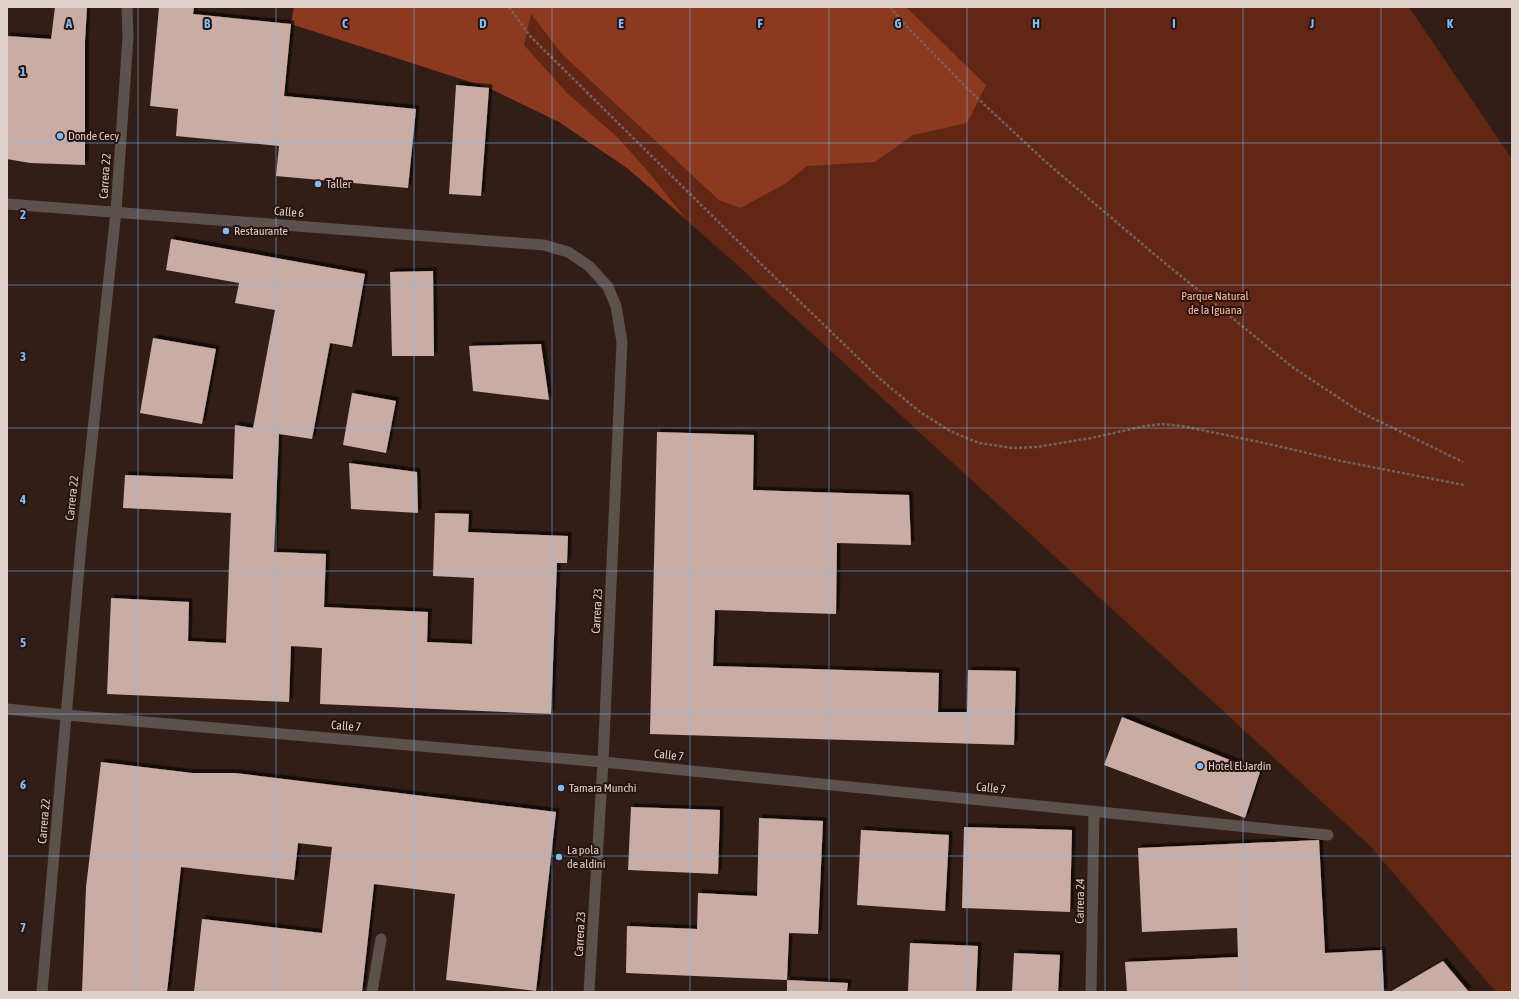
<svg xmlns="http://www.w3.org/2000/svg" width="1519" height="999" font-family="'Asap Condensed',sans-serif">
  <style>
    .green { fill: #622614 }
    .forest { fill: #8c3920 }
    .building { fill: #c9ada5; filter: url(#shadow) }
    .lines { fill: none; stroke-linecap: round; stroke-linejoin: round }
    .path { stroke: #73615b; stroke-width: 2.5; stroke-dasharray: 3 2; stroke-linecap: butt }
    .service { stroke: #5c514d; stroke-width: 11 }
    .minor { stroke: #5c514d; stroke-width: 11 }
    .grid { fill: none; stroke: #7dbef9; stroke-width: 1; stroke-opacity: 0.55 }
    .poi-dot { fill: #7dbef9; stroke: #28140e; stroke-width: 1.5 }
    .labels { text-anchor: middle; dominant-baseline: central; stroke-width: 4; stroke-linejoin: round; paint-order: stroke }
    .poi-label { font-size: 12px; fill: #dfd0cc; stroke: #28140e; text-anchor: start }
    .street-label { font-size: 12px; fill: #dfd0cc; stroke: #28140e }
    .park-label { font-size: 12px; fill: #ffb7a1; stroke: #28140e }
    .grid-label { font-size: 13px; text-anchor: middle; font-weight: bold; fill: #7dbef9; stroke: #28140e; stroke-width: 4; stroke-linejoin: round; paint-order: stroke }
  </style>
  <defs>
    <filter id="shadow"><feDropShadow dx="3.5" dy="-3.5" stdDeviation="0" flood-color="#0009"/></filter>
  </defs>
  <rect width="100%" height="100%" fill="#321d17"/>
  <!-- green -->
  <path class="green" d="M294 7H1409L1512 159V992H1496L1370 846 735 263 627 168 559 122 489 88 291 24Z"/>
  <!-- forest -->
  <path class="forest" d="M294 7H906L986 85 967 123 913 135 875 162 807 166 785 184 740 208 719 200 562 54 531 14 524 45 568 94 616 136 646 169 685 218 627 168 559 122 489 88 291 24Z"/>
  <!-- building -->
  <path class="building" d="M55 7H87L85 41V165L30 163 7 159V36L51 39Z
    M159 7H194L193 14 291 24 284 96 416 109 408 188 276 176 279 146 176 136 178 109 150 106Z
    M456 85 489 88 481 196 449 194Z
    M171 239 365 274 352 347 330 343 312 439 279 434 274 552 326 554 324 607 428 612 427 642 472 644 474 578 433 576 435 513 469 514 468 532 568 536 567 563H557L551 714 320 704 322 648 291 646 289 702 107 694 111 598 189 602 188 641 226 643 231 513 123 508 125 475 233 479 235 425 253 428 275 310 235 303 239 283 166 270Z
    M433 271 434 356H392L390 272Z
    M153 338 216 349 202 424 140 413Z
    M541 344 549 400 473 391 469 346Z
    M352 393 396 401 386 453 343 445Z
    M657 432 754 435 753 490 909 495 911 545 837 543 836 614 715 610 713 666 939 673 938 712H967L968 670 1016 671 1014 745 650 734Z
    M349 463 417 472 418 513 351 509Z
    M1122 717 1260 772 1245 818 1104 765Z
    M101 762 192 773H235L556 812 536 991 446 980 455 894 374 884 362 992H194L202 919 322 933 332 847 298 843 294 880 181 867 167 992H82L86 887Z
    M631 807 720 810 718 874 628 870Z
    M759 818 823 821 818 934 789 933 787 980 848 983 847 992H787V980L626 973 627 926 697 929 698 893 757 896Z
    M964 827 1072 830 1070 912 962 908Z
    M861 830 949 835 945 911 857 905Z
    M1319 840 1325 953 1382 950 1384 992H1127L1125 962 1238 957 1237 928 1142 932 1138 848Z
    M910 943 978 946 976 992H908Z
    M1014 953 1060 955 1058 992H1012Z
    M1443 961 1469 992H1390Z"/>
  <g class="lines">
    <!-- path -->
    <path class="path" d="M509 7 530 36 761 264 879 378 920 412 950 431 979 443 1012 448 1037 447 1091 438 1145 426 1162 424 1182 426 1269 444 1341 461 1464 485
      M890 7 911 31 974 95 1047 163 1154 254 1291 366 1360 412 1463 462"/>
    <!-- service -->
    <path class="service" d="M7 709 66 715
      M372 992 381 939"/>
    <!-- minor -->
    <path class="minor" d="M7 204 544 245 568 252 589 266 608 287 616 306 622 342 603 762 589 992
      M66 715 603 762 1328 835
      M42 992 81 545 116 211 128 37 127 7
      M1091 992 1094 811"/>
  </g>
  <!-- grid -->
  <path class="grid" d="M138 7V992M276 7V992M414 7V992M552 7V992M690 7V992M829 7V992M967 7V992M1105 7V992M1243 7V992M1381 7V992M7 143H1512M7 285H1512M7 428H1512M7 571H1512M7 714H1512M7 856H1512"/>
  <!-- markers -->
  <g class="poi-dot">
    <circle cx="60" cy="136" r="4"/>
    <circle cx="318" cy="184" r="4"/>
    <circle cx="226" cy="231" r="4"/>
    <circle cx="1200" cy="766" r="4"/>
    <circle cx="561" cy="788" r="4"/>
    <circle cx="559" cy="857" r="4"/>
  </g>
  <g class="labels">
    <!-- poi labels -->
    <g class="poi-label">
      <text x="68" y="136">Donde Cecy</text>
      <text x="326" y="184">Taller</text>
      <text x="234" y="231">Restaurante</text>
      <text x="1208" y="766">Hotel El Jardin</text>
      <text x="569" y="788">Tamara Munchi</text>
      <text x="567" y="850">La pola<tspan x="567" dy="14">de aldini</tspan></text>
    </g>
    <!-- street labels -->
    <g class="street-label">
      <text transform="translate(105 176) rotate(-86)">Carrera 22</text>
      <text transform="translate(289 212) rotate(5)">Calle 6</text>
      <text transform="translate(72 498) rotate(-84)">Carrera 22</text>
      <text transform="translate(597 611) rotate(-87)">Carrera 23</text>
      <text transform="translate(346 726) rotate(5)">Calle 7</text>
      <text transform="translate(669 755) rotate(6)">Calle 7</text>
      <text transform="translate(991 788) rotate(6)">Calle 7</text>
      <text transform="translate(44 821) rotate(-85)">Carrera 22</text>
      <text transform="translate(1080 901) rotate(-89)">Carrera 24</text>
      <text transform="translate(580 934) rotate(-87)">Carrera 23</text>
    </g>
    <!-- park labels -->
    <g class="park-label">
      <text x="1215" y="296">Parque Natural<tspan x="1215" dy="14">de la Iguana</tspan></text>
    </g>
  </g>
  <g class="grid-label">
    <text x="69" y="28">A</text>
    <text x="207" y="28">B</text>
    <text x="345" y="28">C</text>
    <text x="483" y="28">D</text>
    <text x="621" y="28">E</text>
    <text x="760" y="28">F</text>
    <text x="898" y="28">G</text>
    <text x="1036" y="28">H</text>
    <text x="1174" y="28">I</text>
    <text x="1312" y="28">J</text>
    <text x="1450" y="28">K</text>
    <text x="23" y="76">1</text>
    <text x="23" y="219">2</text>
    <text x="23" y="361">3</text>
    <text x="23" y="504">4</text>
    <text x="23" y="647">5</text>
    <text x="23" y="789">6</text>
    <text x="23" y="932">7</text>
  </g>
  <!-- border -->
  <rect width="1519" height="999" fill="none" stroke="#dfd0cc" stroke-width="16"/>
</svg>
